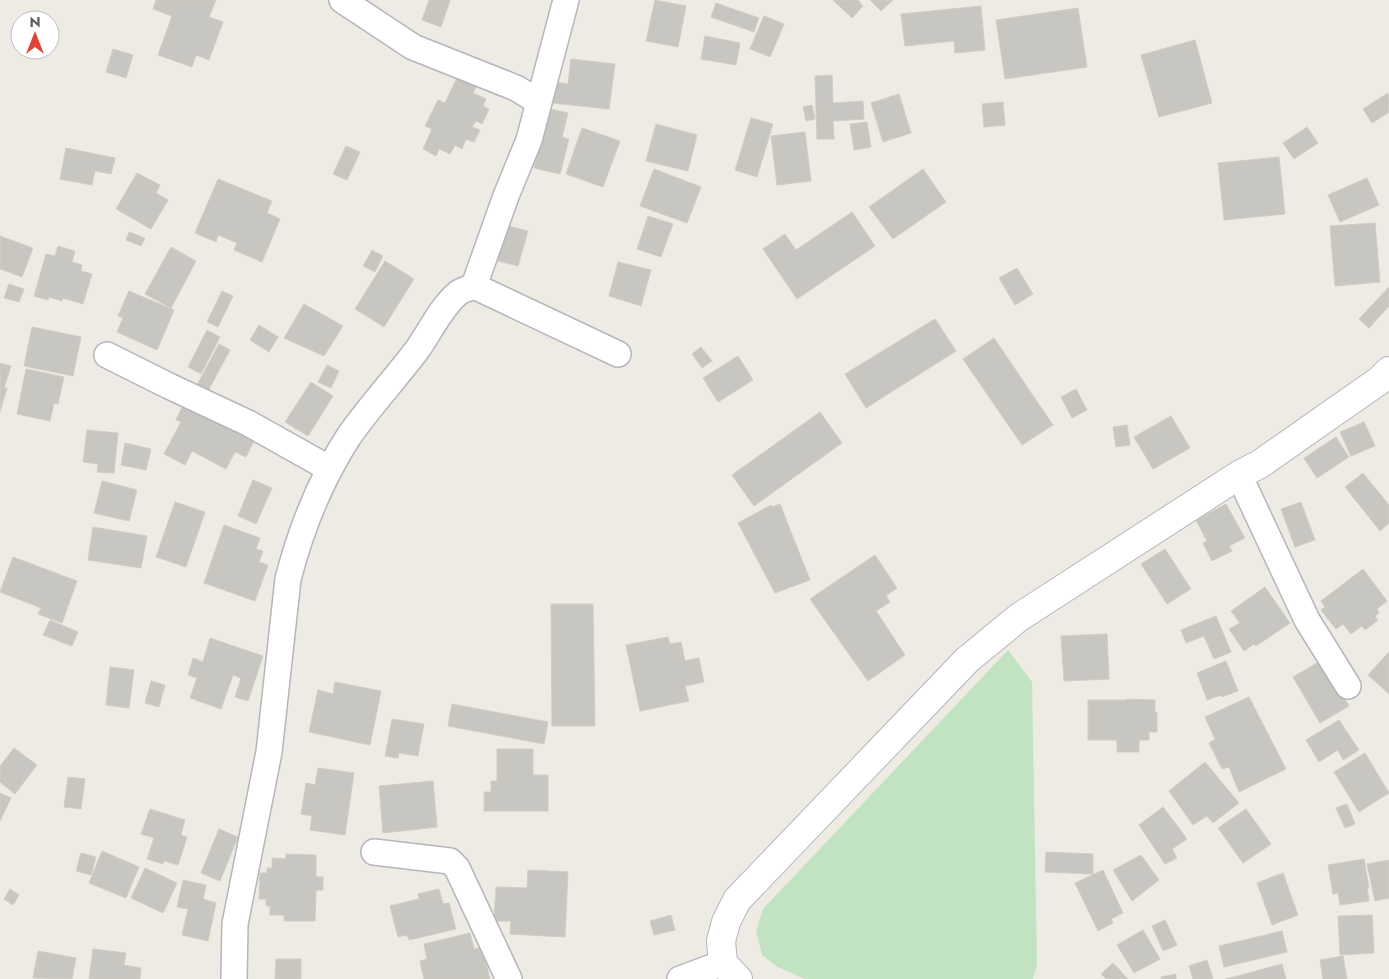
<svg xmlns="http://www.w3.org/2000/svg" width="1389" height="979" font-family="Jost,sans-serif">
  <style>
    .green { fill: #c1e3c1 }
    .building { fill: #c8c6c0; stroke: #d2cdc2 }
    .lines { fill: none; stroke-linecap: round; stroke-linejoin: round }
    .minor-casing { stroke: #b4b6ba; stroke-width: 28 }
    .tertiary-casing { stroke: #b4b6ba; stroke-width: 30 }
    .minor { stroke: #fff; stroke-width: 25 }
    .tertiary { stroke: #fff; stroke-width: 28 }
  </style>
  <rect width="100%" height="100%" fill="#edebe3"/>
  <!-- green -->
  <path class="green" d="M1008 650 1032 682 1037 965 1033 979H804L776 966 762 955 756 931 763 909Z"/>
  <!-- building -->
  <path class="building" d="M156 0H216L209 17 223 22 209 60 196 55 192 67 158 55 172 16 153 9Z
    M429 0H450L441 27 422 20Z
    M655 0 686 6 678 47 646 41Z
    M833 0H858L863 6 852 18Z
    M870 0H893L881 11Z
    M716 3 759 18 754 32 711 17Z
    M981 6 985 50 955 53 954 41 905 46 901 14Z
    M1078 8 1087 67 1005 79 996 20Z
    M764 16 784 24 770 57 750 49Z
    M705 36 740 43 736 65 701 59Z
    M1195 40 1212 103 1159 117 1141 55Z
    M113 49 133 55 126 78 106 72Z
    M571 59 615 64 609 109 552 103 554 82 568 84Z
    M832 75 833 103 863 101 864 119 833 121 834 139H817L815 76Z
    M457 78 476 87 473 93 486 99 483 106 489 109 482 124 476 121 472 127 480 130 474 142 466 139 462 149 455 145 450 154 439 149 436 156 423 149 432 129 425 126 438 100 445 103Z
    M1388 93 1389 112 1372 123 1363 109Z
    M899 94 911 133 883 142 871 103Z
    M1003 102 1005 125 984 127 982 104Z
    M812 105 815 119 806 121 803 107Z
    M541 107 568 113 562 137 569 139 560 174 534 168 538 150Z
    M751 118 773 124 757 177 735 170Z
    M867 122 871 147 854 150 850 124Z
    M656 124 697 135 688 171 646 161Z
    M1307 127 1318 143 1294 159 1283 143Z
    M582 128 620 141 603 187 566 174Z
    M805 132 811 181 777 185 771 136Z
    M346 146 360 152 347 180 333 174Z
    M66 148 115 158 111 174 95 171 92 185 60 179Z
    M1279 157 1285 214 1224 220 1218 163Z
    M654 169 701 187 687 223 640 206Z
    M923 169 946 202 893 239 869 207Z
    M137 173 160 185 156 193 168 200 151 229 116 209Z
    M1367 178 1379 205 1340 222 1328 195Z
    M218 179 272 201 267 213 280 219 262 262 234 250 237 243 218 235 216 242 195 233Z
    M852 212 875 246 797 299 763 249 785 234 796 250Z
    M648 216 673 224 661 257 637 249Z
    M1375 223 1380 282 1335 286 1330 226Z
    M505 225 528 231 518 266 495 260Z
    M129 232 145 238 141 246 126 240Z
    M0 236 33 248 22 277 0 269Z
    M58 246 75 251 72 262 82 265 81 271 92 274 83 304 63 298 62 301 49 297 48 300 34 296 46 254 55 256Z
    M171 247 196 261 171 308 145 294Z
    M372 250 383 256 375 272 363 266Z
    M385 261 414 279 384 327 355 309Z
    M618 262 651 270 641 306 609 296Z
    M1017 268 1033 294 1015 305 999 278Z
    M9 284 24 289 19 302 4 298Z
    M1389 287V306L1369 328 1359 319Z
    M129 291 174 310 157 350 117 332 123 318 118 316Z
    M222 291 233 296 218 327 207 322Z
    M304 304 343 326 324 356 284 338Z
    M935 319 956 351 866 408 845 374Z
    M259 325 278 337 269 352 250 340Z
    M32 327 81 337 73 376 24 366Z
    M207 330 220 337 201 374 188 367Z
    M994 338 1053 425 1022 445 963 359Z
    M219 344 230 350 207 393 196 387Z
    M701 347 712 361 702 368 692 354Z
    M738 356 753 380 718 402 703 378Z
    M0 363 11 366 4 388H7L0 412Z
    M327 365 339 371 331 388 318 382Z
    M26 369 64 377 58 404 54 403 50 421 17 414Z
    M311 382 333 396 308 436 285 422Z
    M1076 389 1087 410 1072 418 1061 397Z
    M186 399 257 435 246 457 235 452 226 469 192 451 185 465 164 454 181 422 176 420Z
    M820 412 842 443 754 506 732 475Z
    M1171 416 1190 448 1153 469 1134 437Z
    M1364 422 1375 446 1351 456 1340 432Z
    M1127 425 1130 445 1116 447 1113 427Z
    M87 430 118 433 114 473 97 472 98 464 83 462Z
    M1336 437 1349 457 1317 478 1304 458Z
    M125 443 151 449 146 470 121 465Z
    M1363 473 1389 505V523L1380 531 1345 487Z
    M253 480 272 488 256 524 238 516Z
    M102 481 137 490 129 521 94 513Z
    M175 502 205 512 186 567 156 557Z
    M1301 502 1315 540 1295 547 1281 509Z
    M780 504 810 580 775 593 738 523 771 505 772 507Z
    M1226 504 1245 538 1229 546 1232 551 1212 561 1203 543 1207 541 1196 520Z
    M224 525 260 538 256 549 263 551 259 562 268 565 255 601 204 583Z
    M93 527 147 536 141 568 88 560Z
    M1165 549 1191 589 1167 604 1141 564Z
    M875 555 897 588 886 596 890 602 876 611 905 655 868 681 810 599Z
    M13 557 77 581 62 623 38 614 41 608 0 592Z
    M1363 569 1387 601 1377 609 1379 613 1375 616 1378 620 1365 630 1362 626 1351 634 1343 624 1336 629 1321 610 1325 607 1321 601Z
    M1265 587 1290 623 1256 646 1254 644 1244 651 1229 629 1240 623 1231 611Z
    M551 604H593L595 726H552Z
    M1216 616 1231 652 1214 659 1204 636 1186 643 1181 630Z
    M50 620 78 632 72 646 43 635Z
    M1107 634 1109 679 1064 681 1061 636Z
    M668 637 670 644 681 642 685 661 699 658 704 682 685 686 689 701 640 711 626 645Z
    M210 638 263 656 248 701 235 697 241 678 233 675 221 709 190 698 197 678 188 675 193 658 203 662Z
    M1389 652V694L1368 675Z
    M1322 660 1349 706 1320 723 1293 677Z
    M1226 661 1238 691 1222 697 1221 695 1207 700 1197 673Z
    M110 667 134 670 129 708 106 705Z
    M151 681 165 685 159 707 145 703Z
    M335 682 381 691 370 745 309 732 318 690 333 694Z
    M1249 697 1286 769 1239 792 1229 767 1222 769 1209 743 1215 739 1205 717Z
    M1127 699 1155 700V712H1157V732H1149V740H1139V752H1117V740H1088V700H1127Z
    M452 704 548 722 544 744 448 726Z
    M392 719 424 724 418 756 399 753 398 758 385 756Z
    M1339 720 1359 750 1343 760 1338 750 1319 762 1306 740Z
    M14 748 37 765 15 794 0 782V766Z
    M497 749H533V775H548V811H484V792H491V781H497Z
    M1365 753 1389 793 1359 812 1334 772Z
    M1205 762 1239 803 1213 823 1207 816 1193 825 1169 791Z
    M318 768 354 773 345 835 310 830 312 816 301 814 306 783 315 785Z
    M68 777 85 779 81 809 64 807Z
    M433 781 437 827 383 833 379 786Z
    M0 793 11 798 0 821Z
    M1347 804 1355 824 1345 828 1336 808Z
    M1163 807 1187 839 1172 849 1177 858 1165 864 1139 825Z
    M150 809 185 820 181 835 187 837 178 865 164 861 163 864 147 859 154 838 141 834Z
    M1246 809 1271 844 1243 863 1218 828Z
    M219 829 238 837 220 881 201 873Z
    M102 851 139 867 126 898 89 883Z
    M1046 852 1093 854V874L1045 872Z
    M81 853 96 857 91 875 76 871Z
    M286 854 316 855V877H323V890H316L315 921H284V915H270V906H266V899H259L260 873H267V868H272V858L286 859Z
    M1141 855 1159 880 1132 901 1113 870Z
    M1364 859 1369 888H1367L1369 901 1340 905 1338 893 1333 894 1328 865Z
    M1389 860V898L1375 901 1367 864Z
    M145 868 177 883 163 913 131 898Z
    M528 870 568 872 565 937 510 934 511 921H494L496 887 527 888Z
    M1103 870 1123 913 1111 919 1113 923 1098 931 1075 883Z
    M1283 873 1298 915 1272 925 1257 883Z
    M183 880 206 885 203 899 216 903 208 941 182 935 188 909 177 907Z
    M10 889 19 895 13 905 4 899Z
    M439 889 443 904 449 903 456 929 409 940 407 935 398 937 390 906 419 899 418 894Z
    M671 915 675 930 654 935 650 921Z
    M1372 915 1374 953 1340 955 1338 916Z
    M1165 920 1177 945 1163 951 1152 926Z
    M1143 930 1160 959 1134 973 1117 945Z
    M1282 931 1287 952 1224 967 1219 946Z
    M470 933 474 949 482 947 490 979H424L420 961 427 959 424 944Z
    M93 949 126 953 124 965 141 968 140 979H89Z
    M38 951 76 958 72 979 33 978Z
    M1343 956 1347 979H1323L1320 960Z
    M276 959H301V979H275Z
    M1207 960 1213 979H1193L1189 966Z
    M1113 963 1128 979H1106L1101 974Z
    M1282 964 1286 979H1226Z
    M1176 974V979H1161V977Z"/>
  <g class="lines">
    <defs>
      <path id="minor" d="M342 0 413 47 516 88 539 102
        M566 0 529 140 506 196 474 286 618 354
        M107 355 169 386 248 423 330 469
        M1239 475 1307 620 1348 686
        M374 852 450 861 457 868 509 979
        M234 979 235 924 269 752 288 579C301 529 321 479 349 436 370 406 395 379 417 350 430 332 440 309 457 294 461 290 468 289 474 286
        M680 979 723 963"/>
      <path id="tertiary" d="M738 979 723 963 721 941 726 922 737 900 967 660 1018 618 1239 475 1260 464 1380 380 1389 371"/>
    </defs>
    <!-- minor casing -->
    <use href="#minor" class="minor-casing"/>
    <!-- tertiary casing -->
    <use href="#tertiary" class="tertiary-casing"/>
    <!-- minor -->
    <use href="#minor" class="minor"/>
    <!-- tertiary -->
    <use href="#tertiary" class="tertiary"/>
  </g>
  <!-- north arrow -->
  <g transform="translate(35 35)"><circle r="24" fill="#ffffff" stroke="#bdbfc1"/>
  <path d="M0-4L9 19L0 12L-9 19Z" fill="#df4338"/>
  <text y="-8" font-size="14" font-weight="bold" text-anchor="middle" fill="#5b5f63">N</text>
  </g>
</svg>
